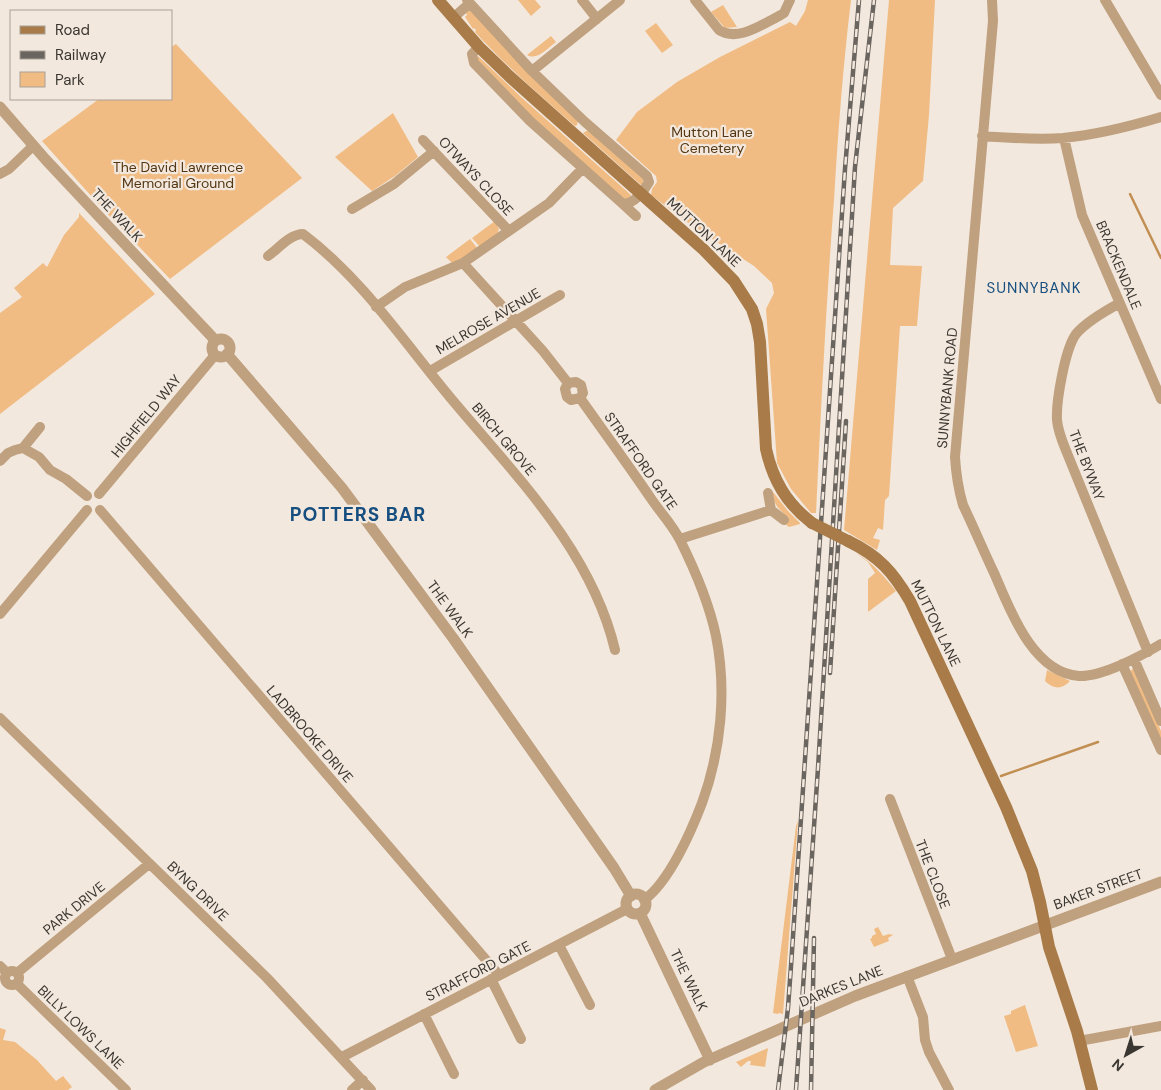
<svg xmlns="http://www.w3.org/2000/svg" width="1161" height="1090" font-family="'DM Sans',sans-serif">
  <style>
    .green { fill: #f0bc83 }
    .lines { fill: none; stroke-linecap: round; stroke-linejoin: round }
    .stream { stroke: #c18f53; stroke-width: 2.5 }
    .minor { stroke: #bfa07f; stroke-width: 10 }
    .tertiary { stroke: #bfa07f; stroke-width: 11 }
    .secondary { stroke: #a87b48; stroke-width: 12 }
    .rail-casing { stroke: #6b655f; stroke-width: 4.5 }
    .rail { stroke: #f3e8dd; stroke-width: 2.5; stroke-dasharray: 8; stroke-linecap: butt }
    .secondary-bridge { stroke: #a87b48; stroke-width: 12 }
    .labels { text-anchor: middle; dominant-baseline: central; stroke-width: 4.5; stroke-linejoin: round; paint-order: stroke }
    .park-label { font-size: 14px; fill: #533613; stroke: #f3e8dd }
    .street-label { font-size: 14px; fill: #3a3631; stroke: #f3e8dd }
    .neighbourhood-label { font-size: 15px; letter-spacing: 1px; fill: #154e7f; stroke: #f3e8dd }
    .district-label { font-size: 19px; font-weight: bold; letter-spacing: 1px; fill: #154e7f; stroke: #f3e8dd }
  </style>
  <rect width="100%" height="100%" fill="#f3e8dd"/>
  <!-- green -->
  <path class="green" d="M518 0H535L541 7 531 16Z
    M808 0H851C843 66 838 133 834 200 826 304 821 409 816 513H811L791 489 777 463 766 309 774 293 772 283 754 266 695 228 651 195 652 189 657 182 656 176 616 140 637 112 677 82 720 57 790 22 796 26 805 11Z
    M889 0H935L929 115 923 181 893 208 890 265 922 266 917 326H900L889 496 885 500 883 530 878 528 873 538 880 540 877 550 844 530Z
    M723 5 737 27 725 28 711 12Z
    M468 11H471L578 120 577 125 575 126C541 96 506 66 475 32L476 30 474 28 473 29 465 17 467 15 466 13Z
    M656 23 673 45 662 53 645 31Z
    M551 36 556 42C548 48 537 61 527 55Z
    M176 44 302 178 170 279 101 207 42 141 99 99H171V47Z
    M478 56 521 97 631 195 629 198 625 200 519 105 476 60Z
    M393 113 418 157 395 176 372 191 335 157Z
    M588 130 643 177V183L641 185 583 133Z
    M79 213 155 294 0 414V313L22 297 14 288 43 263 47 267 64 235 79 217Z
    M495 221 499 229 497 235 480 247 472 238Z
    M470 239 478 249 453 264 446 257Z
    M773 492 788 511 800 523V524L789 527 785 524 789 518C781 512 772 503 773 492Z
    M856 553C873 563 884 576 896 591L868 612V579L875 573 868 562Z
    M1132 669 1135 670 1161 731V741L1130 672Z
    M1047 670 1070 681C1062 690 1053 689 1045 681Z
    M798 821 783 1014 779 1013 778 1014 773 1013 796 826Z
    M878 927 883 936 889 934 893 935 888 938 889 941 874 947 870 939 872 938V936L876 934 874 929Z
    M1025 1005 1038 1046 1016 1052 1004 1016 1011 1014V1011Z
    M0 1028 6 1030 3 1040 15 1042 37 1060 56 1081 63 1076 72 1087 68 1090H0Z
    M768 1048 765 1067 750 1065 751 1061H748L741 1067 736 1062Z"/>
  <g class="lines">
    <!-- stream -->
    <path class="stream" d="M1130 194 1161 258
      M1001 776 1098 742"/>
    <!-- minor -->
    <path class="minor" d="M467 0 532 71 585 122 647 176 649 182C644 191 634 204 623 204L530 121 474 63 472 54 479 47
      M582 0 597 19
      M695 0 719 30C738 42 761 25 779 16L784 13 790 0
      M992 0 993 21 955 457C956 474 958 488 963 505 974 528 984 552 995 575 1010 610 1033 673 1079 676 1102 677 1141 656 1161 644
      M1105 0 1161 95
      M453 18 470 3
      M532 71 620 0
      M982 136C1009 138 1036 140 1063 138 1094 135 1131 126 1161 117
      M1064 138 1082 215 1161 399
      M423 140 508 230
      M0 174 9 169 33 146
      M623 204 636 216
      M352 209 394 184 434 151
      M268 256C278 249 290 234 303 234 363 279 406 345 454 402 517 477 592 552 615 650
      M463 263 543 351 568 383
      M1120 303C1105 311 1087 321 1076 334 1065 349 1056 401 1057 420 1058 432 1063 443 1067 453L1148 652
      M376 307 405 287 463 263 549 203 583 168
      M430 371 560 295
      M568 383 565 389 567 397 571 400 580 398
      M568 383 576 382 581 385 583 393 580 398
      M580 398C604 432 629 466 652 500 661 513 673 526 680 540 695 570 709 603 716 636 727 691 721 751 702 803 691 832 669 882 644 900
      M23 448 40 427
      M0 461 8 453 15 450 23 448 39 457 50 470 66 479 87 496
      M768 493 771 510
      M99 494 215 355
      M100 510 499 975
      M680 539 771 510 784 520
      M0 614 87 510
      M1134 659 1161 721
      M1122 664 1161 750
      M0 718 267 978 371 1090
      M890 799 952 959
      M559 945 590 1005
      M0 966 7 973
      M5 978a7 7 0 1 1 14 0a7 7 0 1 1-14 0Z
      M17 973 149 864
      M907 976 923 1017 925 1040 929 1052 949 1090
      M491 979 521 1039
      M17 984 126 1090
      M424 1014 454 1074
      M1079 1041 1161 1026
      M342 1057 627 909
      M352 1090 363 1080"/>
    <!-- tertiary -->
    <path class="tertiary" d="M0 107 46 160 215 340
      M212 348a9 9 0 1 1 18 0a9 9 0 1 1-18 0Z
      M227 354 342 488 453 638 614 868 631 896
      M626 904a10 10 0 1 1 20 0a10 10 0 1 1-20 0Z
      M640 913 710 1060
      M655 1090 704 1062 855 996 1161 882"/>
    <!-- secondary -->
    <path class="secondary" d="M438 0 479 47 509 76 704 250 734 281 752 309 757 324 760 342 766 449C773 480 786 503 812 523
      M848 541C879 556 893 572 910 601L1006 807 1032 871 1040 902 1049 947 1077 1031 1092 1090"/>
    <defs>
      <path id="rail" d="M830 673 846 421
        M778 1090 788 1008 791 966 845 169 859 0
        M796 1090 818 768 855 167 874 0
        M811 1090 814 938"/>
    </defs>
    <!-- rail casing -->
    <use href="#rail" class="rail-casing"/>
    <!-- rail -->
    <use href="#rail" class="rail"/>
    <!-- secondary-bridge -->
    <path class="secondary-bridge" d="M812 523 848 541"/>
  </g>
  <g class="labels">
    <!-- park labels -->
    <g class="park-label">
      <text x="712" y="132">Mutton Lane<tspan x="712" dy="16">Cemetery</tspan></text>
      <text x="178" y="167">The David Lawrence<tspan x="178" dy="16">Memorial Ground</tspan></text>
    </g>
    <!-- street labels -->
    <g class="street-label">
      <text transform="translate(476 176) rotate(47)">OTWAYS CLOSE</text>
      <text transform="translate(117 215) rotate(47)">THE WALK</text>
      <text transform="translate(704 232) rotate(43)">MUTTON LANE</text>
      <text transform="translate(1119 265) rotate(67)">BRACKENDALE</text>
      <text transform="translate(488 321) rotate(-30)">MELROSE AVENUE</text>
      <text transform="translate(947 388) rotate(-85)">SUNNYBANK ROAD</text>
      <text transform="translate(146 416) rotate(-51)">HIGHFIELD WAY</text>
      <text transform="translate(504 439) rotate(50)">BIRCH GROVE</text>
      <text transform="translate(641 461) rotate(55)">STRAFFORD GATE</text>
      <text transform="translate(1087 465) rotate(69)">THE BYWAY</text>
      <text transform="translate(450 609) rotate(54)">THE WALK</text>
      <text transform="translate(936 623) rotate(64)">MUTTON LANE</text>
      <text transform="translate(310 734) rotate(49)">LADBROOKE DRIVE</text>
      <text transform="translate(933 874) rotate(69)">THE CLOSE</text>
      <text transform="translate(1098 889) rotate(-20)">BAKER STREET</text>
      <text transform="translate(198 891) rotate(44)">BYNG DRIVE</text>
      <text transform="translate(74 908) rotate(-39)">PARK DRIVE</text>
      <text transform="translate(478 971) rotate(-27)">STRAFFORD GATE</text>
      <text transform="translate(689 980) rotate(64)">THE WALK</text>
      <text transform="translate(841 986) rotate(-22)">DARKES LANE</text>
      <text transform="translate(81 1027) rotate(44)">BILLY LOWS LANE</text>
    </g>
    <!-- neighbourhood labels -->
    <g class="neighbourhood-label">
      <text x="1034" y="288">SUNNYBANK</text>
    </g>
    <!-- district labels -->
    <g class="district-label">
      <text x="358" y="514">POTTERS BAR</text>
    </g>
  </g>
  <!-- legend -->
  <rect x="10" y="10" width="162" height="90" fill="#f3e8dd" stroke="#a9a198"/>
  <rect x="20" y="26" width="25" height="8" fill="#a87b48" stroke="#a9a198"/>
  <text x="55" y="35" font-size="15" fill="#3a3631">Road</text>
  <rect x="20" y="51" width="25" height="8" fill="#6b655f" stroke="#a9a198"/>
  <text x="55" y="60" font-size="15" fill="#3a3631">Railway</text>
  <rect x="20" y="72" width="25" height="15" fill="#f0bc83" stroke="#a9a198"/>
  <text x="55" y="85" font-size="15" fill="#3a3631">Park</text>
  <!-- north arrow -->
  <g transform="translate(1126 1055) rotate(219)" stroke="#f3e8dd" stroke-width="4" paint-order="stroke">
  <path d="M0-4L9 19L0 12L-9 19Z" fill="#3a3631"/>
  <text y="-8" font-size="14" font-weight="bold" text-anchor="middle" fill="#3a3631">N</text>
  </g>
</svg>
